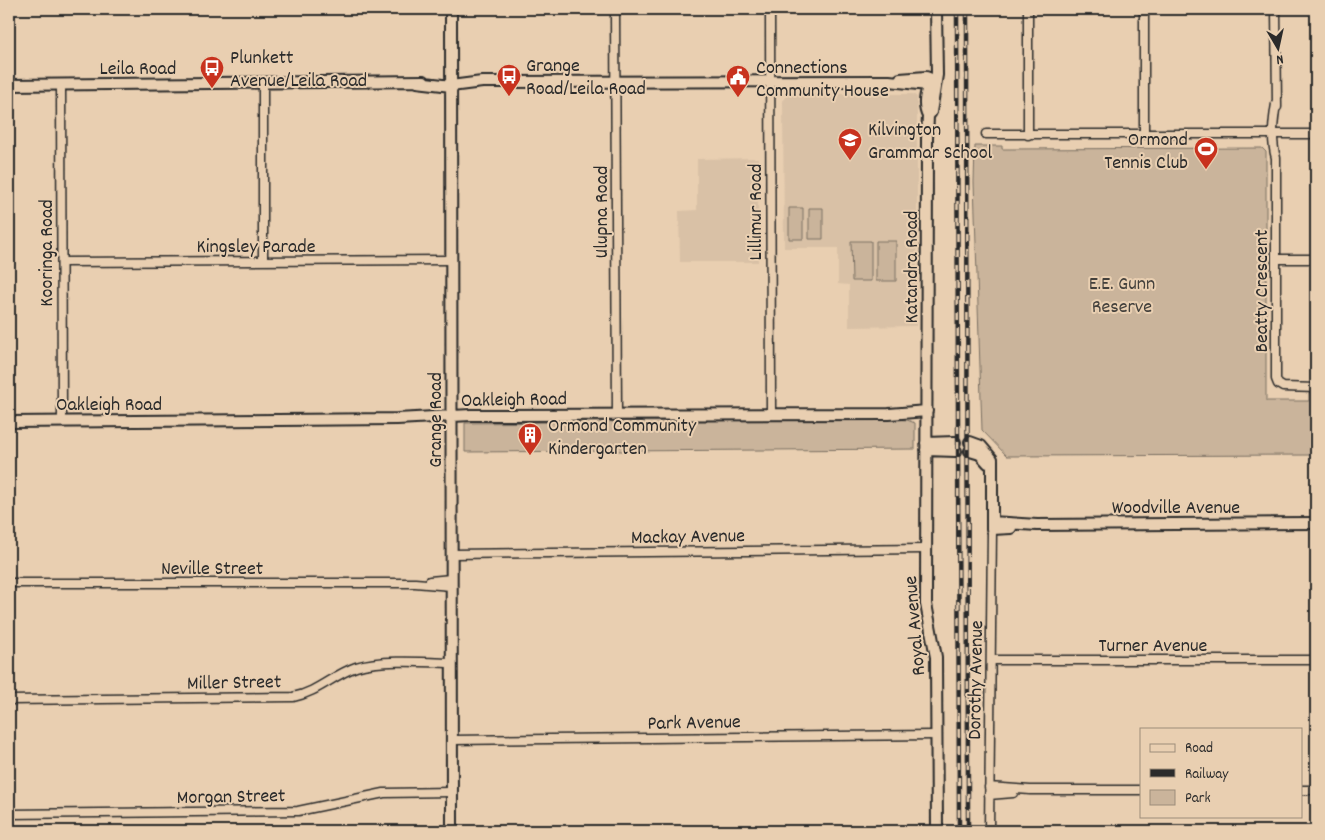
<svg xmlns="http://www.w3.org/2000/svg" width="1325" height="840" font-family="Dekko,sans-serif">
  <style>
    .built { fill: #d9c1a6 }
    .green { fill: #cab49b; stroke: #7a7063 }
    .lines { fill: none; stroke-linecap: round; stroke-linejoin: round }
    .street-casing { stroke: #2b2b2b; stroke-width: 11 }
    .secondary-casing { stroke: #2b2b2b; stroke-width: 14 }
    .street { stroke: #e9cfb1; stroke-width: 8 }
    .secondary { stroke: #e9cfb1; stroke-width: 10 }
    .rail-casing { stroke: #2b2b2b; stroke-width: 4.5 }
    .rail { stroke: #e9cfb1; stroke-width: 2.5; stroke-dasharray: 8; stroke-linecap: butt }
    .labels { text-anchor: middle; stroke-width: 4; stroke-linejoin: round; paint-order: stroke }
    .poi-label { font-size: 20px; fill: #2b2b2b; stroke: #e9cfb1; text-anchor: start }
    .street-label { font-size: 20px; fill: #2b2b2b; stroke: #e9cfb1 }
    .park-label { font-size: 20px; fill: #43403c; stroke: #e9cfb1 }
  </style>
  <rect width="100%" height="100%" fill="#e9cfb1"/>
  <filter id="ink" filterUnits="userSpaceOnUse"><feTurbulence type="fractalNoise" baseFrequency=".02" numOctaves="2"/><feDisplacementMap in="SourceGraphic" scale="10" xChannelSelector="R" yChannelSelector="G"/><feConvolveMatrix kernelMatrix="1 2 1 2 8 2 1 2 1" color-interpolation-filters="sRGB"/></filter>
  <g filter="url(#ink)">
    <path class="built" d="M788,94H913L917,97V326L849,327V285L838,284V248H784L783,101Z
      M758,158V262H680L679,211L697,210V159Z"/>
    <path class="green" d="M975,146H1002V149H1004L1262,148L1266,152V401H1309V394H1316V455L1007,456L982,430L974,182Z
      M789,208H803V239H789Z
      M809,208H823V239H809Z
      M851,241H871V281H852Z
      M876,241H896V281H876Z
      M889,419L907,420L915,423V449L465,452V423Z"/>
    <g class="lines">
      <defs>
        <path id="street" d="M615,9L617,415
          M770,9L771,414
          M1028,9V135
          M1276,9L1277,107
          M263,83V261
          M61,85L62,421
          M1276,104C1273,122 1271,140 1276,158V379L1278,384L1283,387L1316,388
          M986,134H1316
          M1144,134V9
          M1276,259H1316
          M62,262L451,260
          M452,554L926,549
          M430,581L451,579
          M9,583H415L451,586
          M991,660H1316
          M9,700L293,697C318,692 333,675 356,667C380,659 425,662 451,663
          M452,740L936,735
          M989,787L1030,790H1141
          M1301,790H1316
          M989,795L1013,793
          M9,814L298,811L384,793L452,792
          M989,831L992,529"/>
        <path id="secondary" d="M451,9L452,831
          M936,9L937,75L931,112L928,116L927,139L926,604L936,657L937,831
          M900,79L926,77L934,80
          M417,82L451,86L482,82L889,81L928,85L936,81
          M9,85L424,81
          M928,116C922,105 926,92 930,80
          M9,422L397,419L471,415L889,414L927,411
          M970,442L981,446L992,459V529L1011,528
          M926,443L955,442
          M926,450L956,451
          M970,451L980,454L988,463
          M992,522L1037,525L1316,523"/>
      </defs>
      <use href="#street" class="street-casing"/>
      <use href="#secondary" class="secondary-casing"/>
      <use href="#street" class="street"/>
      <use href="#secondary" class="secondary"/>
      <defs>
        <path id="rail" d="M957,9L959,831
          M967,9L968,831"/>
      </defs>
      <use href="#rail" class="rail-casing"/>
      <use href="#rail" class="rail"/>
    </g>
  </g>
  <defs>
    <symbol id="bus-pin" viewBox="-11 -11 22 30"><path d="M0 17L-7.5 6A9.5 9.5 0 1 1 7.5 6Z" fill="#c8321e" stroke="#e9cfb1"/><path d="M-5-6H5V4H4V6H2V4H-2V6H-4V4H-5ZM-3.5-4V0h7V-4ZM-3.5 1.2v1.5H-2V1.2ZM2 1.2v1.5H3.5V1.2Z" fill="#fff"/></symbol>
    <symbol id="civic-pin" viewBox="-11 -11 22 30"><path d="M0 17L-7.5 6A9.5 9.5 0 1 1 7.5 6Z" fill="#c8321e" stroke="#e9cfb1"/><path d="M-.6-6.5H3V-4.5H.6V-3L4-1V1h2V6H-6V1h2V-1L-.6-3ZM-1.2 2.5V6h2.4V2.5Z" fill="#fff"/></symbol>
    <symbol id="school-pin" viewBox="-11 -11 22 30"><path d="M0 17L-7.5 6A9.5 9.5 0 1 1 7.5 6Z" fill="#c8321e" stroke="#e9cfb1"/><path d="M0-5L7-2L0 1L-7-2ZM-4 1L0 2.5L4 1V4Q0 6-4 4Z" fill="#fff"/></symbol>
    <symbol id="stadium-pin" viewBox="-11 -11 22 30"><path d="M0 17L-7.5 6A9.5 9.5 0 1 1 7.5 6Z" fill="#c8321e" stroke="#e9cfb1"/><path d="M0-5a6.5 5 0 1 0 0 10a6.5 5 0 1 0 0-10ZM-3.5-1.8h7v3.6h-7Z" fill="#fff"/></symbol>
    <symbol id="building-pin" viewBox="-11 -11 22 30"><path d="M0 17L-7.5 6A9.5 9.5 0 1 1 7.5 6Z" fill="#c8321e" stroke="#e9cfb1"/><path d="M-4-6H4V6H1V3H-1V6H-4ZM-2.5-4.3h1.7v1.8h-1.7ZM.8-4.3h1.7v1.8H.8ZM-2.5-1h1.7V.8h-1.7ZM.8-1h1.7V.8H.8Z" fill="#fff"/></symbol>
  </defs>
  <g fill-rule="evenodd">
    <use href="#bus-pin" x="198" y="54" width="28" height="38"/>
    <use href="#bus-pin" x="495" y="62" width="28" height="38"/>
    <use href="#civic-pin" x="724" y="63" width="28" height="38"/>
    <use href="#school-pin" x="836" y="126" width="28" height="38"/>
    <use href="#stadium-pin" x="1192" y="135" width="28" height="38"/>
    <use href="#building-pin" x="516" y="421" width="28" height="38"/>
  </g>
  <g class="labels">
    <g class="poi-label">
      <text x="230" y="63">Plunkett<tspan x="230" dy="23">Avenue/Leila Road</tspan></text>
      <text x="526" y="71">Grange<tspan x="526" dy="23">Road/Leila Road</tspan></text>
      <text x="756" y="73">Connections<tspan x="756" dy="23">Community House</tspan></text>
      <text x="868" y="135">Kilvington<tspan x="868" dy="23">Grammar School</tspan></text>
      <text x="1188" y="145" text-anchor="end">Ormond<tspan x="1188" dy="23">Tennis Club</tspan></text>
      <text x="548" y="431">Ormond Community<tspan x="548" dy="23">Kindergarten</tspan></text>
    </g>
    <g class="street-label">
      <text x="138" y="74">Leila Road</text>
      <text transform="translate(600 212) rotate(-90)" y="7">Ulupna Road</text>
      <text transform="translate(754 212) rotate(-90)" y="7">Lillimur Road</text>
      <text x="256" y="252">Kingsley Parade</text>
      <text transform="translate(45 253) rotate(-90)" y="7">Kooringa Road</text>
      <text transform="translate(910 267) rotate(-90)" y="7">Katandra Road</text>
      <text transform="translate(1260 291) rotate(-90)" y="7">Beatty Crescent</text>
      <text transform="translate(514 398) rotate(-1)" y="7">Oakleigh Road</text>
      <text x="109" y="410">Oakleigh Road</text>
      <text transform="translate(434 420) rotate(-90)" y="7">Grange Road</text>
      <text x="1176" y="513">Woodville Avenue</text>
      <text transform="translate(688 535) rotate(-1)" y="7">Mackay Avenue</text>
      <text x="212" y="574">Neville Street</text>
      <text transform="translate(913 626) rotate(-95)" y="7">Royal Avenue</text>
      <text x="1153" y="651">Turner Avenue</text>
      <text transform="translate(974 680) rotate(-89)" y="7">Dorothy Avenue</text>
      <text transform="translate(234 681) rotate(-1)" y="7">Miller Street</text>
      <text transform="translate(694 721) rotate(-1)" y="7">Park Avenue</text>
      <text transform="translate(231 795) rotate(-1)" y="7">Morgan Street</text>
    </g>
    <g class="park-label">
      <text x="1122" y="289">E.E. Gunn<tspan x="1122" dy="23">Reserve</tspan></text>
    </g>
  </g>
  <rect width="1325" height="840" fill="none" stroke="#e9cfb1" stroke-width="30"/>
  <rect x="15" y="15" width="1295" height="810" fill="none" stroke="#2b2b2b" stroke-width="2" filter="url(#ink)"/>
  <rect x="1140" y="728" width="162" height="90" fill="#e9cfb1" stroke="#9d8d7b"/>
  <rect x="1150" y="744" width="25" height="8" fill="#e9cfb1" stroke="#9d8d7b"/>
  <text x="1185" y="752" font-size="15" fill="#2b2b2b">Road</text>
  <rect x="1150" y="769" width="25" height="8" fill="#2b2b2b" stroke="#9d8d7b"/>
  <text x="1185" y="778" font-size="15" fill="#2b2b2b">Railway</text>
  <rect x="1150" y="790" width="25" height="15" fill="#cab49b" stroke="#9d8d7b"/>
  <text x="1185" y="802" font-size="15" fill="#2b2b2b">Park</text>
  <g transform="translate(1278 48) rotate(171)" stroke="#e9cfb1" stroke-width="4" paint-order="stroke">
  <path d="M0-4L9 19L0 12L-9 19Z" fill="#2b2b2b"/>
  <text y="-8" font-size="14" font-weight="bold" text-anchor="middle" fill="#2b2b2b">N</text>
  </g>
</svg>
